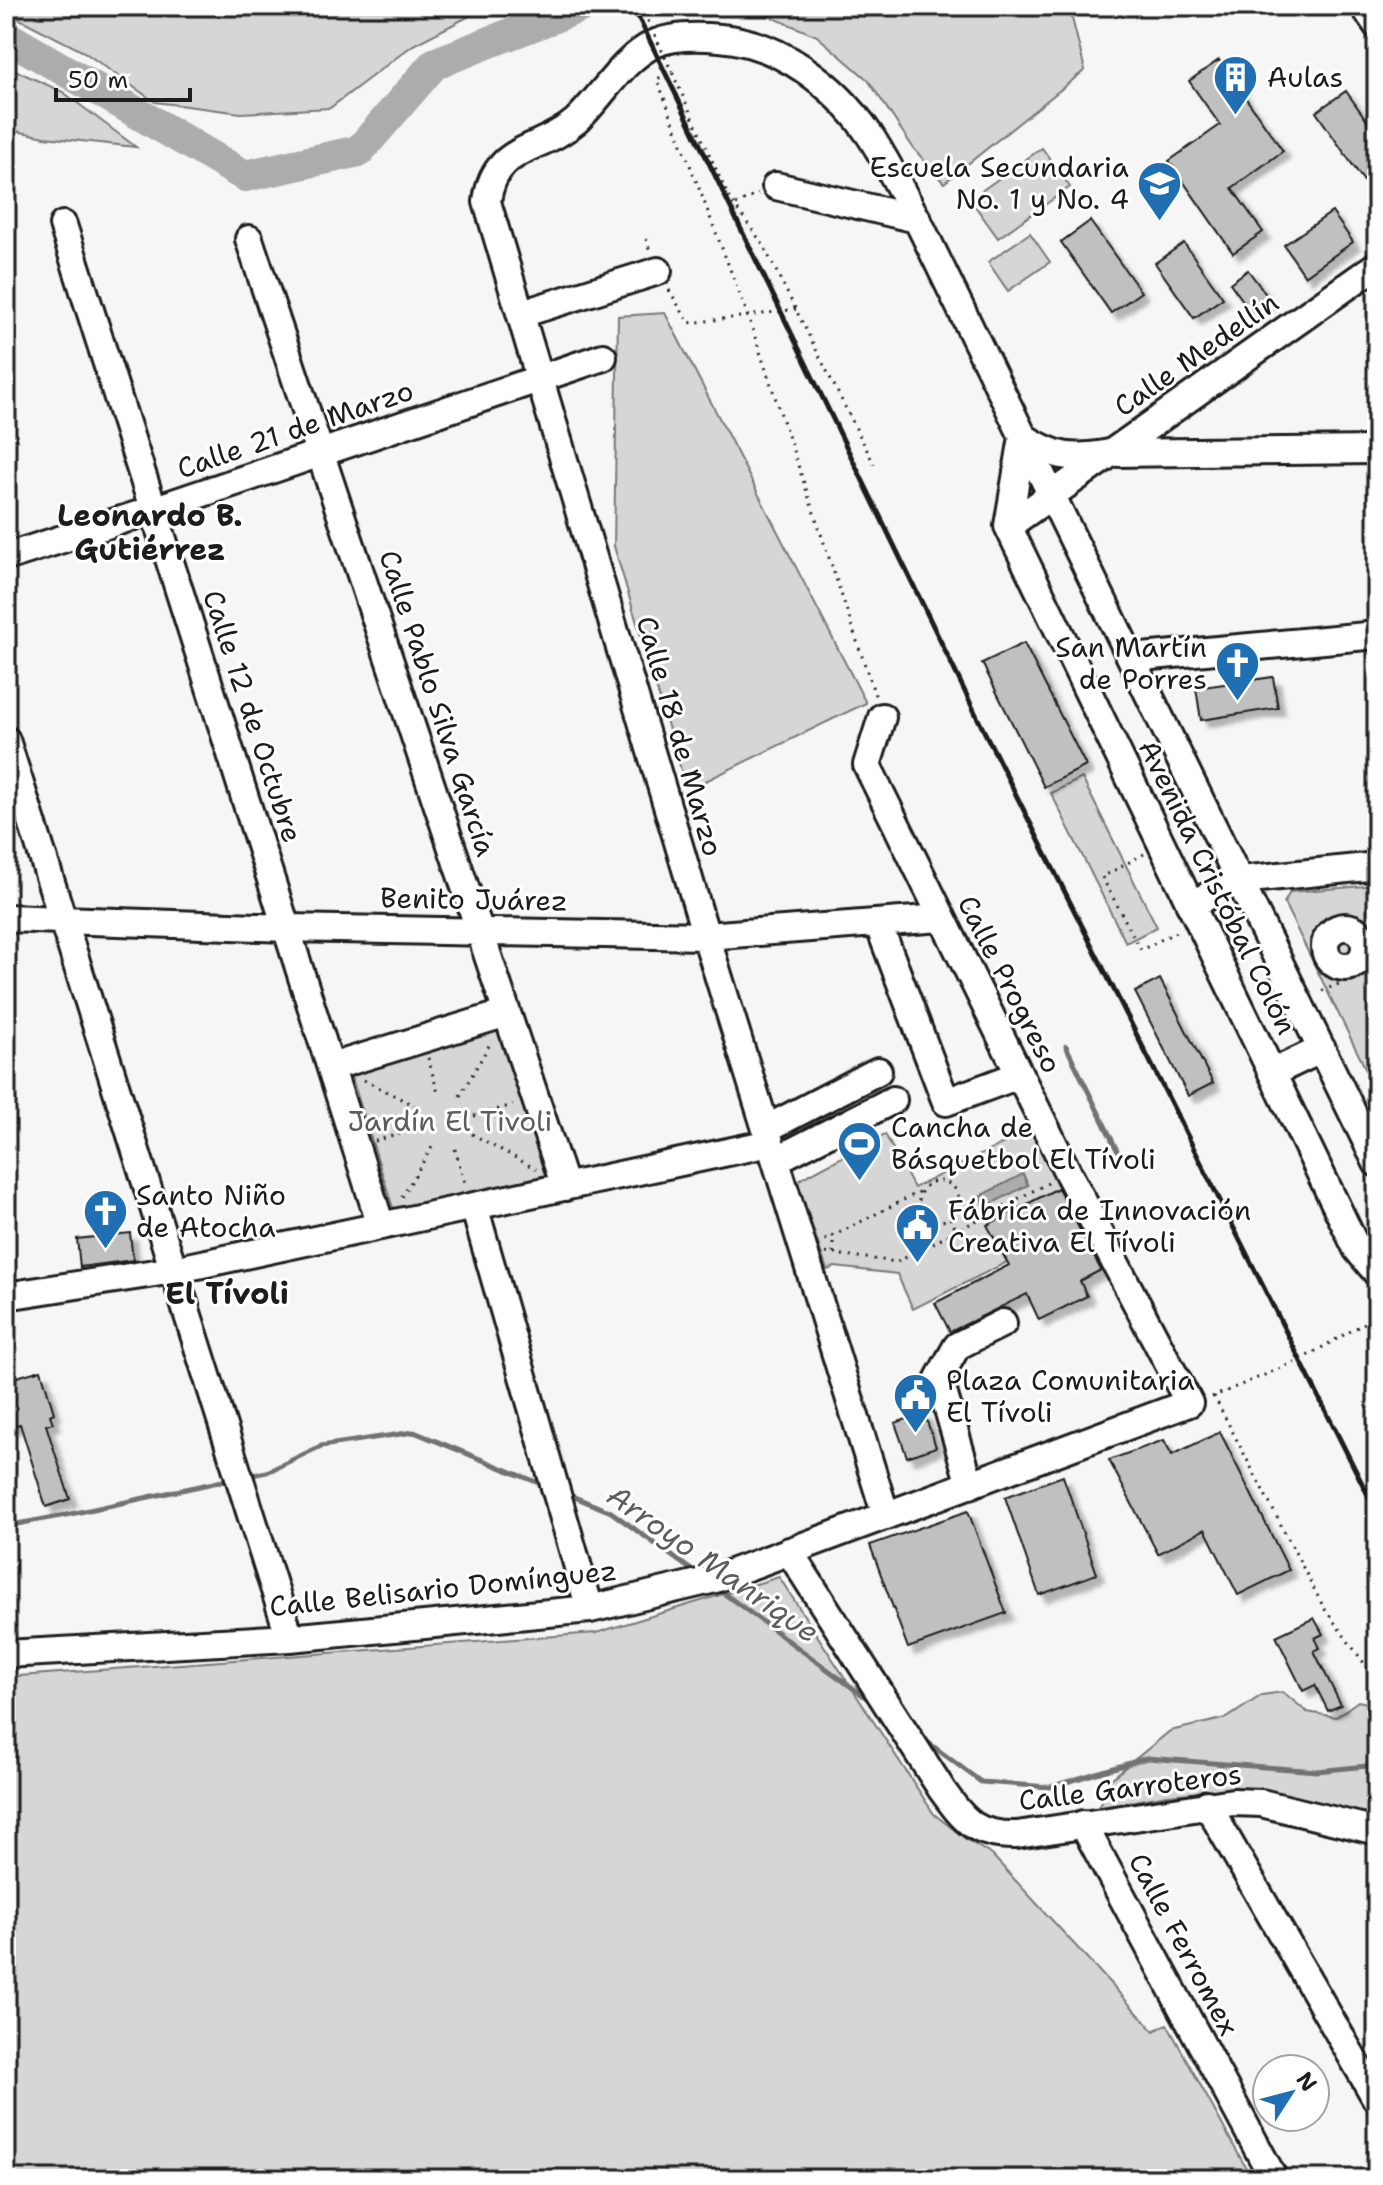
<svg xmlns="http://www.w3.org/2000/svg" width="1383" height="2185" font-family="'Shantell Sans',sans-serif">
  <style>
    .green { fill: #d6d6d6; stroke: #797979; stroke-width: 2 }
    .water { fill: #acacac; stroke: #727272; stroke-width: 2 }
    .lines { fill: none; stroke-linecap: round; stroke-linejoin: round }
    .stream { stroke: #727272; stroke-width: 5 }
    .river { stroke: #acacac; stroke-width: 32 }
    .building { fill: #c0c0c0; stroke: #1c1c1c; stroke-width: 2; filter: url(#shadow) }
    .minor-casing { stroke: #1c1c1c; stroke-width: 32 }
    .path { stroke: #1c1c1c; stroke-width: 3; stroke-dasharray: 2 6; stroke-linecap: butt }
    .minor { stroke: #fff; stroke-width: 26 }
    .rail { stroke: #1c1c1c; stroke-width: 5 }
    .path-bridge { stroke: #1c1c1c; stroke-width: 3; stroke-dasharray: 2 6; stroke-linecap: butt }
    .labels { text-anchor: middle; stroke-width: 6; stroke-linejoin: round; paint-order: stroke }
    .poi-label { font-size: 28px; fill: #1c1c1c; stroke: #fff; text-anchor: start }
    .street-label { font-size: 28px; fill: #1c1c1c; stroke: #fff }
    .park-label { font-size: 28px; fill: #5d5d5d; stroke: #fff }
    .neighbourhood-label { font-size: 30px; font-weight: bold; fill: #1c1c1c; stroke: #fff }
    .water-label { font-size: 30px; font-style: italic; fill: #5d5d5d; stroke: #fff }
  </style>
  <defs>
    <filter id="shadow"><feDropShadow dx="7" dy="7" stdDeviation="2" flood-color="#0004"/></filter>
  </defs>
  <rect width="100%" height="100%" fill="#f6f6f6"/>
  <filter id="ink" filterUnits="userSpaceOnUse"><feTurbulence type="fractalNoise" baseFrequency=".0125" numOctaves="2"/><feDisplacementMap in="SourceGraphic" scale="16" xChannelSelector="R" yChannelSelector="G"/><feConvolveMatrix kernelMatrix="1 2 1 2 8 2 1 2 1" color-interpolation-filters="sRGB"/></filter>
  <g filter="url(#ink)">
    <path class="green" d="M6,6H489L413,45L330,108L241,113L155,102L84,52L12,15L6,14Z
      M745,6H1069L1085,70L944,183L914,149L868,80L817,36Z
      M6,66L63,92L136,147L45,137L6,129Z
      M1042,148L1070,187L998,238L970,199Z
      M1030,233L1050,262L1008,291L988,262Z
      M665,313L866,703L687,790L614,546L618,316Z
      M1082,778L1157,927L1126,943L1051,793Z
      M1377,885V1092L1284,903L1290,892Z
      M499,1028L546,1175L394,1211L350,1072Z
      M1036,1127L1065,1184L988,1225L1007,1262L913,1309L897,1274L835,1267L827,1270L797,1181L885,1134L914,1188Z
      M779,1577L934,1814L967,1840L992,1855L1154,2031L1167,2024L1252,2179H6V1677L596,1633Z
      M1283,1692L1307,1712L1336,1717L1358,1701L1377,1705V1820L1231,1790L1167,1795L1098,1808L1111,1779L1170,1731L1227,1718L1262,1695Z"/>
    <path class="water" d="M1023,1174L1028,1185L985,1207L980,1196Z"/>
    <g class="lines">
      <path class="stream" d="M1066,1046L1117,1150
        M246,1476L267,1472L321,1446L414,1432L546,1486
        M567,1494L611,1512L697,1574
        M6,1526L66,1515L232,1479
        M715,1587L872,1702
        M922,1738L981,1782L1050,1787L1147,1758L1317,1771L1377,1765"/>
      <path class="river" d="M6,36L245,176L359,151L434,64L582,6"/>
    </g>
    <path class="building" d="M1219,60L1283,151L1232,188L1263,232L1233,253L1169,161L1220,125L1189,81Z
      M1346,91L1377,135V200L1316,112Z
      M1332,212L1353,242L1305,276L1284,245Z
      M1090,221L1141,292L1111,313L1061,242Z
      M1184,243L1223,298L1194,318L1155,263Z
      M1248,270L1270,300L1252,313L1230,283Z
      M1024,643L1086,766L1044,787L982,663Z
      M1273,677L1278,708L1201,720L1196,688Z
      M1160,979L1213,1083L1188,1096L1135,992Z
      M1058,1188L1101,1270L1080,1281L1087,1296L1039,1320L1027,1294L950,1332L935,1303L1009,1265L987,1225Z
      M130,1233L133,1260L80,1267L77,1239Z
      M41,1370L54,1413L50,1415L53,1423L46,1425L70,1499L46,1507L20,1424L6,1428V1380Z
      M924,1413L936,1447L907,1457L895,1423Z
      M1220,1432L1289,1570L1238,1595L1205,1529L1158,1554L1109,1460L1164,1440L1172,1455Z
      M1063,1476L1097,1574L1039,1595L1005,1497Z
      M968,1511L1006,1613L908,1648L870,1545Z
      M1314,1618L1323,1634L1315,1638L1320,1648L1314,1651L1341,1705L1328,1711L1315,1685L1303,1691L1276,1636Z"/>
    <g class="lines">
      <defs>
        <path id="minor" d="M1364,6L1377,25
          M776,186L917,219
          M63,225L381,1226
          M249,239L565,1187
          M521,314L658,271
          M1023,437L1008,526L1357,1249L1377,1273
          M1023,437C1056,458 1072,460 1110,453L1377,450
          M1008,526L1377,265
          M6,557L153,510L603,357
          M1131,658L1377,635
          M6,740L290,1638
          M1190,905L1240,880L1377,866
          M6,918L287,928L706,936L941,918
          M878,923L946,1102L1019,1075
          M1325 947a20 20 0 1 1 40 0a20 20 0 1 1-40 0Z
          M331,1067L507,1013
          M1272,1073L1322,1049
          M766,1129L878,1071
          M776,1160L893,1100
          M474,1206L590,1609
          M6,1296L174,1270L770,1143
          M970,1485L939,1378L957,1346L1003,1323
          M886,1516L706,936L487,202C494,144 539,153 576,121C602,97 621,60 654,44C673,35 699,36 720,38C780,43 835,85 869,134C887,161 901,191 917,219L1377,1163
          M789,1551L942,1790C965,1822 976,1836 1017,1835L1233,1802L1261,1803L1377,1831
          M6,1654L290,1638L590,1609L715,1579L1189,1403L1068,1173L867,765L882,717
          M1207,1804L1377,2100
          M1083,1824L1274,2179"/>
      </defs>
      <use href="#minor" class="minor-casing"/>
      <path class="path" d="M736,205L758,194
        M646,239L650,251
        M669,290L689,323L748,316L876,698
        M796,309L748,316L657,79L672,72L729,198L762,243L874,464
        M1144,854L1102,877L1141,950L1178,931
        M965,902L986,940
        M971,922L982,942L986,940
        M1322,991L1377,968
        M428,1058L438,1093
        M364,1080L419,1108
        M460,1096L491,1042
        M474,1116L513,1105
        M472,1134L536,1169
        M375,1141L417,1129
        M455,1149L465,1184
        M919 1201a20 20 0 1 1 40 0a20 20 0 1 1-40 0Z
        M402,1197L432,1147
        M950,1218L957,1231
        M833,1235V1254
        M825,1240L921,1191
        M826,1253L897,1262L1050,1182
        M1214,1396L1324,1608L1377,1681
        M1212,1397L1300,1360L1377,1316"/>
      <use href="#minor" class="minor"/>
      <path class="rail" d="M633,6L983,729L1377,1513"/>
      <path class="path-bridge" d="M641,6L672,72"/>
    </g>
  </g>
  <defs>
    <symbol id="building-pin" viewBox="-11 -11 22 30"><path d="M0 17L-7.5 6A9.5 9.5 0 1 1 7.5 6Z" fill="#1f6fb2" stroke="#fff"/><path d="M-4-6H4V6H1V3H-1V6H-4ZM-2.5-4.3h1.7v1.8h-1.7ZM.8-4.3h1.7v1.8H.8ZM-2.5-1h1.7V.8h-1.7ZM.8-1h1.7V.8H.8Z" fill="#fff"/></symbol>
    <symbol id="school-pin" viewBox="-11 -11 22 30"><path d="M0 17L-7.5 6A9.5 9.5 0 1 1 7.5 6Z" fill="#1f6fb2" stroke="#fff"/><path d="M0-5L7-2L0 1L-7-2ZM-4 1L0 2.5L4 1V4Q0 6-4 4Z" fill="#fff"/></symbol>
    <symbol id="church-pin" viewBox="-11 -11 22 30"><path d="M0 17L-7.5 6A9.5 9.5 0 1 1 7.5 6Z" fill="#1f6fb2" stroke="#fff"/><path d="M-1.2-6h2.4v3.5h3.3v2.4h-3.3V6h-2.4V-.1h-3.3v-2.4h3.3Z" fill="#fff"/></symbol>
    <symbol id="stadium-pin" viewBox="-11 -11 22 30"><path d="M0 17L-7.5 6A9.5 9.5 0 1 1 7.5 6Z" fill="#1f6fb2" stroke="#fff"/><path d="M0-5a6.5 5 0 1 0 0 10a6.5 5 0 1 0 0-10ZM-3.5-1.8h7v3.6h-7Z" fill="#fff"/></symbol>
    <symbol id="civic-pin" viewBox="-11 -11 22 30"><path d="M0 17L-7.5 6A9.5 9.5 0 1 1 7.5 6Z" fill="#1f6fb2" stroke="#fff"/><path d="M-.6-6.5H3V-4.5H.6V-3L4-1V1h2V6H-6V1h2V-1L-.6-3ZM-1.2 2.5V6h2.4V2.5Z" fill="#fff"/></symbol>
  </defs>
  <g fill-rule="evenodd">
    <use href="#building-pin" x="1210" y="52" width="51" height="69"/>
    <use href="#school-pin" x="1134" y="158" width="51" height="69"/>
    <use href="#church-pin" x="1212" y="638" width="51" height="69"/>
    <use href="#stadium-pin" x="834" y="1118" width="51" height="69"/>
    <use href="#church-pin" x="80" y="1186" width="51" height="69"/>
    <use href="#civic-pin" x="892" y="1200" width="51" height="69"/>
    <use href="#civic-pin" x="890" y="1370" width="51" height="69"/>
  </g>
  <g class="labels">
    <g class="poi-label">
      <text x="1267" y="87">Aulas</text>
      <text x="1129" y="177" text-anchor="end">Escuela Secundaria<tspan x="1129" dy="32">No. 1 y No. 4</tspan></text>
      <text x="1207" y="657" text-anchor="end">San Martín<tspan x="1207" dy="32">de Porres</tspan></text>
      <text x="891" y="1137">Cancha de<tspan x="891" dy="32">Básquetbol El Tívoli</tspan></text>
      <text x="136" y="1205">Santo Niño<tspan x="136" dy="32">de Atocha</tspan></text>
      <text x="948" y="1220">Fábrica de Innovación<tspan x="948" dy="32">Creativa El Tívoli</tspan></text>
      <text x="946" y="1390">Plaza Comunitaria<tspan x="946" dy="32">El Tívoli</tspan></text>
    </g>
    <g class="street-label">
      <text transform="translate(1196 354) rotate(-35)" y="10">Calle Medellín</text>
      <text transform="translate(295 429) rotate(-19)" y="10">Calle 21 de Marzo</text>
      <text transform="translate(438 703) rotate(72)" y="10">Calle Pablo Silva García</text>
      <text transform="translate(253 716) rotate(72)" y="10">Calle 12 de Octubre</text>
      <text transform="translate(680 736) rotate(74)" y="10">Calle 18 de Marzo</text>
      <text transform="translate(1218 887) rotate(64)" y="10">Avenida Cristóbal Colón</text>
      <text transform="translate(474 899) rotate(1)" y="10">Benito Juárez</text>
      <text transform="translate(1010 984) rotate(63)" y="10">Calle Progreso</text>
      <text transform="translate(443 1588) rotate(-6)" y="10">Calle Belisario Domínguez</text>
      <text transform="translate(1130 1787) rotate(-7)" y="10">Calle Garroteros</text>
      <text transform="translate(1184 1944) rotate(62)" y="10">Calle Ferromex</text>
    </g>
    <g class="park-label">
      <text x="450" y="1131">Jardín El Tivoli</text>
    </g>
    <g class="neighbourhood-label">
      <text x="150" y="526">Leonardo B.<tspan x="150" dy="34">Gutiérrez</tspan></text>
      <text x="227" y="1304">El Tívoli</text>
    </g>
    <g class="water-label">
      <text transform="translate(713 1564) rotate(35)" y="10">Arroyo Manrique</text>
    </g>
  </g>
  <rect width="1383" height="2185" fill="none" stroke="#fff" stroke-width="32"/>
  <rect x="16" y="16" width="1351" height="2153" fill="none" stroke="#1c1c1c" stroke-width="3" filter="url(#ink)"/>
  <g transform="translate(1291 2093) rotate(54)"><circle r="38" fill="#ffffff" stroke="#a4a4a4" stroke-width="2"/>
  <path d="M0-6L14 30L0 20L-14 30Z" fill="#1f6fb2"/>
  <text y="-12" font-size="22" font-weight="bold" text-anchor="middle" fill="#1c1c1c">N</text>
  </g>
  <path d="M56 88v12h134v-12" fill="none" stroke="#1c1c1c" stroke-width="4"/>
  <text x="68" y="88" font-size="24" fill="#1c1c1c" stroke="#ffffff" stroke-width="6" paint-order="stroke">50 m</text>
</svg>
